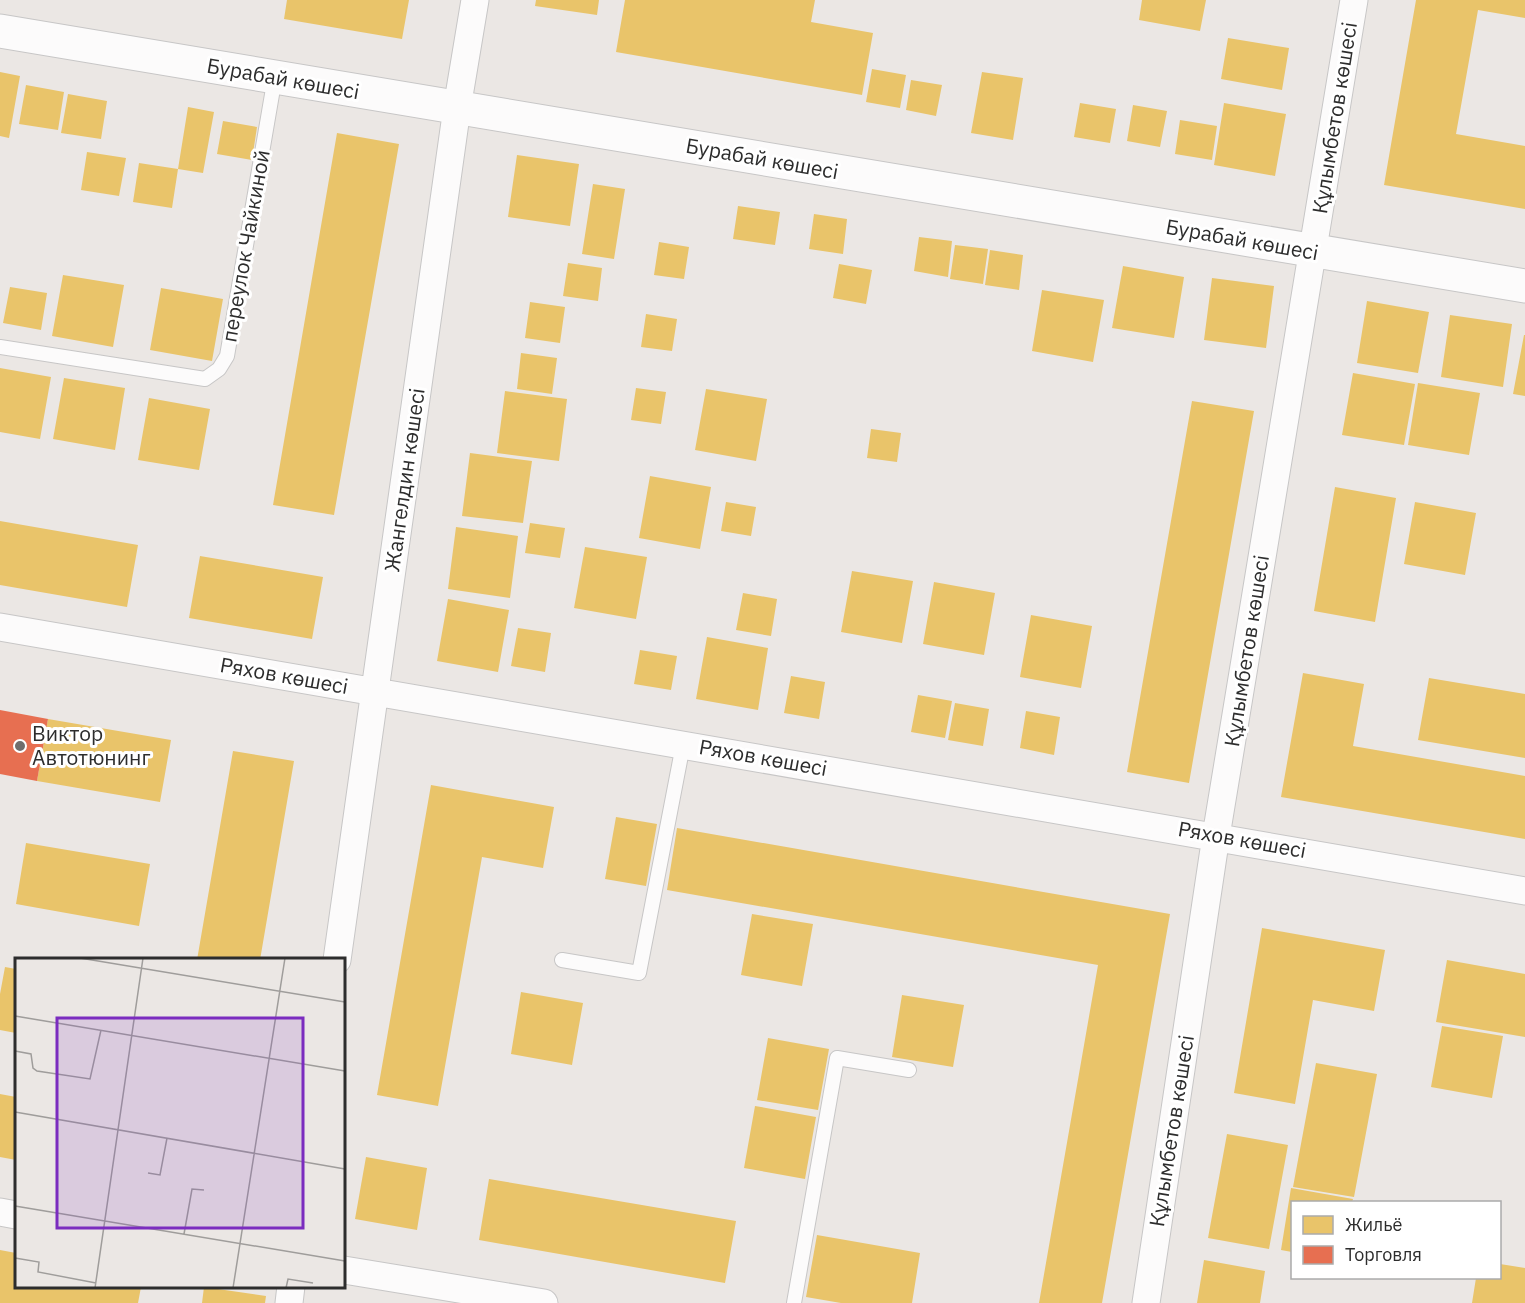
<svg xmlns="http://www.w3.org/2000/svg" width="1525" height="1303" font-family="'IBM Plex Sans',sans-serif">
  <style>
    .homes { fill: #e9c46a }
    .shops { fill: #e76f51 }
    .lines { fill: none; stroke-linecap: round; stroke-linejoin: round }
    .service-casing { stroke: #c7c6c6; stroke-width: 16 }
    .minor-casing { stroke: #c7c6c6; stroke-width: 29 }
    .tertiary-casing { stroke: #c7c6c6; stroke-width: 35 }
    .service { stroke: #fcfbfb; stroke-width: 14 }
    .minor { stroke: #fcfbfb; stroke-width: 27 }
    .tertiary { stroke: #fcfbfb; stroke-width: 33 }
    .poi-dot { fill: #706e6d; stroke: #fff; stroke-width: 2 }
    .labels { text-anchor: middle; stroke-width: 6; stroke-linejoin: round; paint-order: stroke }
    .street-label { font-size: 21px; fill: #2d2d2d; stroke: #fff }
    .poi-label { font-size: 21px; fill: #2d2d2d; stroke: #fff; text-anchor: start }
    .inset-road { fill: none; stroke: #9f9d9b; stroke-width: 1.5 }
    .view { fill: #7b2cbf; fill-opacity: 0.15; stroke: #7b2cbf; stroke-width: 3 }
    .inset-edge { fill: none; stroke: #2d2d2d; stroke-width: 3 }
  </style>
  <rect width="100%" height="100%" fill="#ebe7e4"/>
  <path class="homes" d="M287,0H409L402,39L284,19Z
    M536,0H599L597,15L535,6Z
    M625,0H815L811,22L873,33L862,95L616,52Z
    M1142,0H1206L1200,31L1139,20Z
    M1416,0H1525V18L1478,10L1456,134L1525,146V209L1384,185Z
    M1228,38L1289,48L1282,90L1221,79Z
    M872,69L906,75L900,108L866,102Z
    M0,72L20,76L9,138L0,136Z
    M982,72L1023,78L1013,140L971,133Z
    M911,80L942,85L936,116L906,110Z
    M26,85L64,92L58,130L19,124Z
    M68,94L107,101L101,139L61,133Z
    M1080,103L1116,109L1110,143L1074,137Z
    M1224,103L1286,114L1275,176L1214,165Z
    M1133,105L1167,111L1160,147L1127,141Z
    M188,107L214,112L203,173L178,169Z
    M1180,120L1217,126L1212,160L1175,154Z
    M223,121L257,127L252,160L217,154Z
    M337,133L399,144L334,515L273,505Z
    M87,152L126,158L119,196L81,190Z
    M517,155L579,164L570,226L508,217Z
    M139,163L178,169L172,208L133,202Z
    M593,184L625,189L614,259L582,254Z
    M738,206L780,212L775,245L733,239Z
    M814,214L847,219L843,254L809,249Z
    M919,237L952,241L948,277L914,271Z
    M659,242L689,247L684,279L654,275Z
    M955,245L988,249L983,284L950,279Z
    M990,250L1023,255L1019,290L985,285Z
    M568,263L602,268L598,301L563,296Z
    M839,264L872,270L866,304L833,298Z
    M1123,266L1184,277L1174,338L1112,328Z
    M63,275L124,285L113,347L52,336Z
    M1212,278L1274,286L1266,348L1204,340Z
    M10,287L47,293L41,330L3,323Z
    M161,288L223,299L212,361L150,350Z
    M1042,290L1104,300L1093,362L1032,351Z
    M1367,301L1429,312L1418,373L1357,363Z
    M530,302L565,307L560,343L525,338Z
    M646,314L677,319L672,351L641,347Z
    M1450,315L1512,324L1503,387L1441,377Z
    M1524,335H1525V396L1513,394Z
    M521,353L557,358L552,394L517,389Z
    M0,368L51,377L40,439L0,432Z
    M1353,373L1415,384L1404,445L1342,435Z
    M64,378L125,388L115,450L53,439Z
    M1418,383L1480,393L1469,455L1408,445Z
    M636,388L666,392L661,424L631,420Z
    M706,389L767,399L756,461L695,450Z
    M505,391L567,399L559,461L497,453Z
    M149,398L210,409L199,470L138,460Z
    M1192,401L1254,411L1189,783L1127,772Z
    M871,429L901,433L897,462L867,458Z
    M470,453L532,461L523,523L462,516Z
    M650,476L711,487L700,549L639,538Z
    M1335,487L1396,498L1375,622L1314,611Z
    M726,502L756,507L751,536L721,531Z
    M1415,502L1476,513L1465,575L1404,564Z
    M0,521L138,545L127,607L0,585Z
    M530,523L565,528L560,558L525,553Z
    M456,527L518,536L510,598L448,589Z
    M585,547L647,557L636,619L574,608Z
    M200,556L323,577L312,639L189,618Z
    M852,571L913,581L902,643L841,632Z
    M934,582L995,593L984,655L923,644Z
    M743,593L777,599L771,636L736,630Z
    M448,599L509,610L498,672L437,661Z
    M1031,615L1092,626L1081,688L1020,677Z
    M518,628L551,633L545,672L511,666Z
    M707,637L768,648L758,710L696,699Z
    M640,650L677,656L671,690L634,684Z
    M1303,673L1364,684L1353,746L1525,776V839L1281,797Z
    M791,676L825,682L819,719L784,713Z
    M1429,678L1525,694V758L1418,740Z
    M918,695L952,701L945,738L911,732Z
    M955,703L989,709L983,746L948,740Z
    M1026,711L1060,717L1054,755L1020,748Z
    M48,719L171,740L160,802L37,781Z
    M233,751L294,761L260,960H197Z
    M431,785L554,807L543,868L482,857L438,1106L377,1095Z
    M616,817L657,824L646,886L605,879Z
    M677,828L1170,914L1102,1303H1039L1098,965L667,890Z
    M26,843L150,864L139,926L16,904Z
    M752,914L813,924L802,986L741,975Z
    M1262,928L1385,950L1374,1011L1313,1000L1295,1104L1234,1093Z
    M1447,960L1525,974V1037L1436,1022Z
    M5,967L16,969V1033L0,1030V994Z
    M521,992L583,1003L572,1065L511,1054Z
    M902,995L964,1005L953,1067L892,1057Z
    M1442,1026L1503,1036L1492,1098L1431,1087Z
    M768,1038L829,1049L818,1110L757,1100Z
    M1316,1063L1377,1074L1354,1197L1293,1187Z
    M0,1094L16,1097V1160L0,1157Z
    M755,1106L816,1117L805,1179L744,1168Z
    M1227,1134L1288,1145L1269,1249L1208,1238Z
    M366,1157L427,1168L417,1230L355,1219Z
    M489,1179L736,1221L725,1283L479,1240Z
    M1291,1188L1353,1199L1352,1202H1292V1252L1281,1250Z
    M817,1235L920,1253L912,1303H841L806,1297Z
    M0,1250L16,1253V1287H141L138,1303H0Z
    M1204,1260L1265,1271L1260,1303H1197Z
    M1500,1264L1525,1268V1303H1472L1476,1278H1500Z
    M204,1287L266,1296L265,1303H202Z"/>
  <path class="shops" d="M0,710L48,719L37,781L0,774Z"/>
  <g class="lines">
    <defs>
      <path id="service" d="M0,347L205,379L219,369L227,356L275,77
        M562,960L639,973L683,745
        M794,1303L837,1058L909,1070"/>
      <path id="minor" d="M0,627L1525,891
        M337,960L457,108L475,0
        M0,1212L16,1215
        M344,1270L544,1303
        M289,1303L291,1286
        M1146,1303L1216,836L1354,0"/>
      <path id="tertiary" d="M0,31L1525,286"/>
    </defs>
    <use href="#service" class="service-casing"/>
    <use href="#minor" class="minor-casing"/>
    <use href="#tertiary" class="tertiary-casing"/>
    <use href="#service" class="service"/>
    <use href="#minor" class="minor"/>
    <use href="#tertiary" class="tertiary"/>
  </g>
  <circle class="poi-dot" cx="20" cy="746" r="6"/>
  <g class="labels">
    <g class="street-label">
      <text transform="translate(283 79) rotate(10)" y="7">Бурабай көшесі</text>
      <text transform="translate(1335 118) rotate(-81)" y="7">Құлымбетов көшесі</text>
      <text transform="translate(762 159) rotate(10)" y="7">Бурабай көшесі</text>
      <text transform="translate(1242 240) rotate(10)" y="7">Бурабай көшесі</text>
      <text transform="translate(246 246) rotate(-80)" y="7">переулок Чайкиной</text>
      <text transform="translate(405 480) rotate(-82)" y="7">Жангелдин көшесі</text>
      <text transform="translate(1247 651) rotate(-81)" y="7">Құлымбетов көшесі</text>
      <text transform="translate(284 676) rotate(10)" y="7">Ряхов көшесі</text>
      <text transform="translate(763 758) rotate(10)" y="7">Ряхов көшесі</text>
      <text transform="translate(1242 840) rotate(10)" y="7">Ряхов көшесі</text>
      <text transform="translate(1172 1131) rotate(-81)" y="7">Құлымбетов көшесі</text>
    </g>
    <g class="poi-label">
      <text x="32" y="741">Виктор<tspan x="32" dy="24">Автотюнинг</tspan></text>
    </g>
  </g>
  <g transform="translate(15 958)">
    <rect width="330" height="330" fill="#ebe7e4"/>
    <path class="inset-road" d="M65,0L330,44M0,58L330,113M0,93L16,96L18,110L22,113L75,121L86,72M0,154L330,211M133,215L145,217L152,180M0,248L330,303M169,276L177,231L189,232M0,300L24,304L23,314L81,325M80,330L128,0M218,330L270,0M271,330L273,321L298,325"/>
    <path class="view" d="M42,60H288V270H42Z"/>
    <rect width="330" height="330" class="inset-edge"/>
  </g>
  <rect x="1291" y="1201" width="210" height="78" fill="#ffffff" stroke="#ababab" stroke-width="1.5"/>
  <rect x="1303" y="1216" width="30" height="18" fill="#e9c46a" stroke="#ababab" stroke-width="1.5"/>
  <text x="1345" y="1231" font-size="18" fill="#2d2d2d">Жильё</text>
  <rect x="1303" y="1246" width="30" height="18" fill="#e76f51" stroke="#ababab" stroke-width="1.5"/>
  <text x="1345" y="1261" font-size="18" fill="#2d2d2d">Торговля</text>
</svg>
